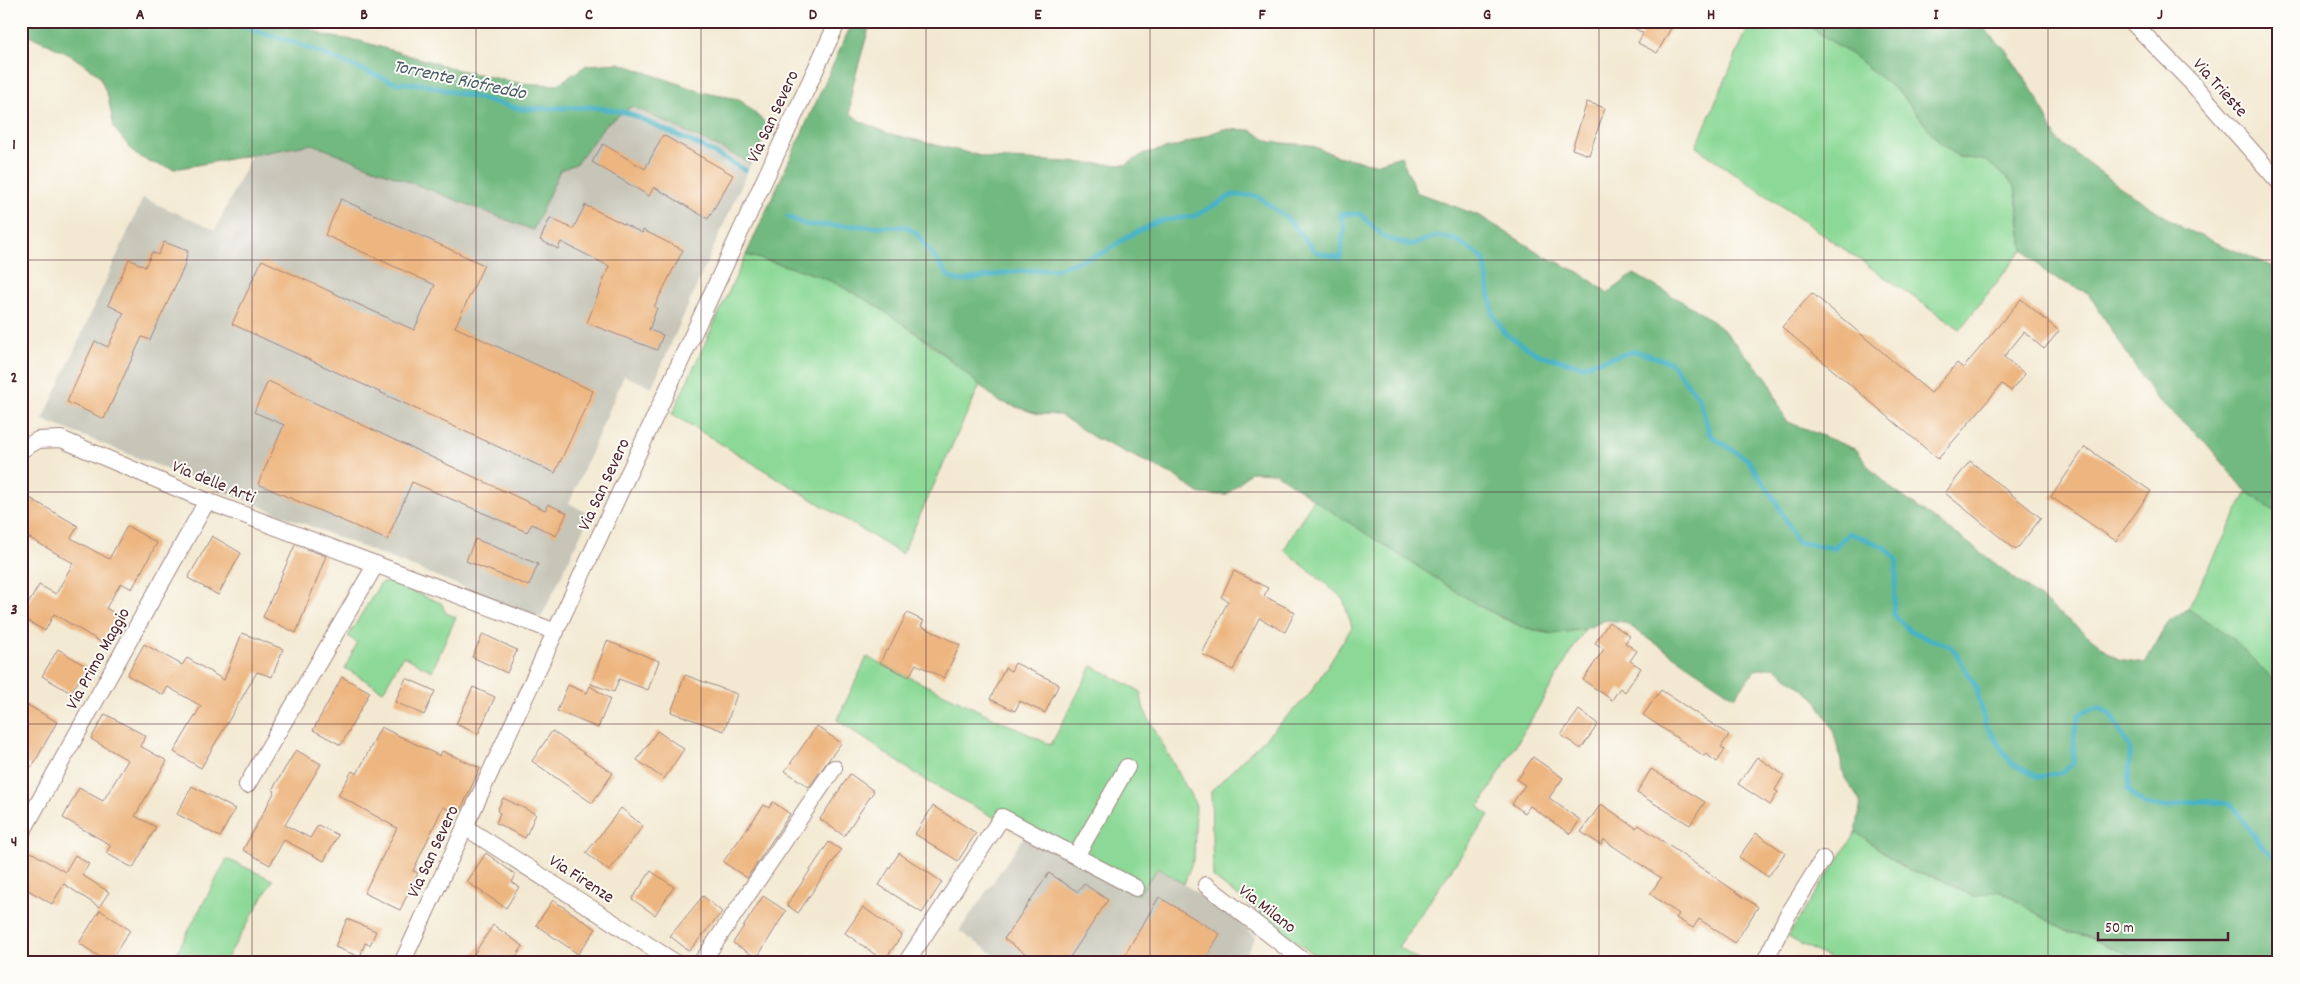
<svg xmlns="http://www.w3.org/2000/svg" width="2300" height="984" font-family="Dekko,sans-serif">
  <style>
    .industrial { fill: #c6c5b8 }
    .green { fill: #8cd997; stroke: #6b7c61 }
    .forest { fill: #71b980; stroke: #5e6c56 }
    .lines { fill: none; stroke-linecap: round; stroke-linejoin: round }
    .stream { stroke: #47b3c4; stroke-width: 5 }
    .building { fill: #edb57f }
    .minor-casing { stroke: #9e847e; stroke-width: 18 }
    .minor { stroke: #fff; stroke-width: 16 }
    .grid { fill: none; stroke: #4a1f2b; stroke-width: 1; stroke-opacity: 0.55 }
    .labels { text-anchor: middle; stroke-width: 4; stroke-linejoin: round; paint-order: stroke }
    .street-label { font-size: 18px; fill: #4a1f2b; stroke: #fdfcf7 }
    .water-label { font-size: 19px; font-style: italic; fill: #495a68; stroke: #fdfcf7 }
    .neatline { fill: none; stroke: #4a1f2b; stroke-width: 2 }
    .grid-label { font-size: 16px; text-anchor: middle; font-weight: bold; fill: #4a1f2b }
  </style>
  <rect width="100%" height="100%" fill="#fdfcf7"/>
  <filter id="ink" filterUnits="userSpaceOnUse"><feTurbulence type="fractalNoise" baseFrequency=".02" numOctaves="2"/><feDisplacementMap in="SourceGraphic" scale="10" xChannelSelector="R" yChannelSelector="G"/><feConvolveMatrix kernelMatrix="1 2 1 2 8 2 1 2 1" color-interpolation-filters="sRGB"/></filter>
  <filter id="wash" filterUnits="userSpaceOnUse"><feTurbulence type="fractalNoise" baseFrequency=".0096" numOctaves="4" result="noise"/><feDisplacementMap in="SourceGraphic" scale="20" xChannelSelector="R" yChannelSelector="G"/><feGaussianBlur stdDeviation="1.12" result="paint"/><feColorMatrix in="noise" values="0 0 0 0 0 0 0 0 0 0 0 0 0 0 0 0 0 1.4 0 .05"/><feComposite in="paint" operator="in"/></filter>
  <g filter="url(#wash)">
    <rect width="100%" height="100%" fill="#f3e9d2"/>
    <path class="industrial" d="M632,106L751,163L652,387L624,376L569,503L590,515L541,618L43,420L143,198L215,230L252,154L312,144L394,175L560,170L576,164L605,125Z
      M1026,834L1158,868L1237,918L1255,938L1240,963H1007L959,931Z"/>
    <path class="green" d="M1751,21H1801L1855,57L1903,96L1938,141L1959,157L1987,160L2015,186L2023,249L1960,329L1696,147Z
      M746,255C775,263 806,269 834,282C888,308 935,347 980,385L902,554L672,414Z
      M2247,492L2279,514V685L2188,609Z
      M1313,499L1502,618L1540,632L1553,634L1585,629L1479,807L1489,815L1398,947L1423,963H1324L1213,877L1211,791L1309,695L1352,627L1343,598L1284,550Z
      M388,581L441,603L446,613L456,617L432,671L403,656L383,691L345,668L357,643L348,636L380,584Z
      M867,657L1051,745L1092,666L1140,691L1144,710L1196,805L1194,857L1184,884L1158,868L1138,895L925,780L837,720Z
      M1856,832L1909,871L1940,879L1974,897L1999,890L2065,931L2086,936L2145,963H1839L1787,937Z
      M227,859L273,880L224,963H171Z"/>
    <path class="forest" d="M21,21H293L326,36L360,41L459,70L518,83L557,85L587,65L619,63L705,93L739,99L770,127L751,163L632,106L605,125L576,164L560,170L533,230L312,144L175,169L149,162L135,154L114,128L108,97L99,75L72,56L21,31Z
      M853,21H871L852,88L850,113L860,121L887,133L989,158L1126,165L1145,153L1178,146L1223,129L1251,130L1270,142L1310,145L1337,156L1375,164L1401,156L1416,192L1480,216L1546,257L1579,272L1608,293L1634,274L1697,310L1722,329L1767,378L1786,421L1857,450L1869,467L1892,489L1978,550L2118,659L2145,663L2169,621L2188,609L2227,634L2279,685V963H2145L2086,936L2065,931L1999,890L1974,897L1940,879L1909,871L1856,832L1861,802L1845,778L1833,729L1815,698L1774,667L1755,670L1735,697L1624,622L1606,620L1585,629L1553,634L1522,627L1479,606L1323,506L1276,473L1251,472L1227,495L1200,494L1172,474L1095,438L1060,415L1038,414L998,401L931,343L872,303L833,282L801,270L746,255Z
      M1801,21H1976L2006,50L2039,101L2056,139L2119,186L2184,229L2279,269V514L2247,492L2206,443L2155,397L2088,293L2048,275L2023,249L2015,186L1987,161L1959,157L1938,141L1903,96L1855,57Z"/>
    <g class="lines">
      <path class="stream" d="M224,21L293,42L396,83L422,84L521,109L593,107L628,113L705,148L745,170
        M788,217L806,225L907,227L916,233L950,278L961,281L1012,272L1055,269L1103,253L1127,237L1159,221L1195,216L1233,195L1257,196L1287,218L1316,252L1340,258L1344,229L1340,214H1360L1385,238L1411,245L1437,236L1457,240L1484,259L1493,314L1504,333L1539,355L1582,366L1635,351L1670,362L1699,398L1710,435L1748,460L1777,503L1797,542L1834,548L1849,533L1885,547L1897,560L1893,614L1911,632L1952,647L1976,687L1985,724L2011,763L2038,777L2060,773L2073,764L2075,730L2080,713L2098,707L2110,714L2130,748L2128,790L2144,805L2166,807L2200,801L2231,804L2261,845L2279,861"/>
    </g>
    <g id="blocks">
      <path class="building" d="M1622,21H1675L1657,53L1638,43L1643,33Z
        M1587,102L1605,108L1589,155L1572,149Z
        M663,135L733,175L708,219L654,187L649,196L592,162L603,144L645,169Z
        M341,199L484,265L455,327L593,391L555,473L232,324L262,260L414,330L435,285L325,235Z
        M585,205L642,233L643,230L683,250L654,307L657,308L649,330L663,335L657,350L587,323L609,266L561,242L558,249L540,240L550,218L573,229Z
        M164,242L188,251L184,267L150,340L142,337L104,419L67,402L95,341L108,347L124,313L108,305L129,259L145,267L152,252L158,255Z
        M1812,293L1931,393L1957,363L1963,368L2021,299L2059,331L2044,349L2024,332L2004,357L2025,374L2011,391L2002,384L1938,459L1782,327Z
        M268,381L545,510L548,504L567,513L556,536L532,524L527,532L412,482L387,540L341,520L258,484L284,425L254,412Z
        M2085,447L2151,491L2116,541L2051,497Z
        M1970,461L2041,518L2016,550L1945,493Z
        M28,497L78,526L71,538L109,559L127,526L157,543L132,589L121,583L106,608L120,617L104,644L54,614L45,631L21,617L39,585L56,594L73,563L21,533V509Z
        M212,536L241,553L218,595L188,578Z
        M475,539L538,564L529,586L466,561Z
        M295,545L326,556L296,633L263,617Z
        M1234,571L1268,588L1264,596L1295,612L1285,632L1259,618L1233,670L1202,654L1228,601L1221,597Z
        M907,613L924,621L921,626L960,645L944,678L916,664L909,677L880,663L886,650L888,651Z
        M1609,622L1630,636L1625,643L1637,651L1630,661L1641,668L1625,692L1620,688L1612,700L1583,680L1604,649L1595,643Z
        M242,633L283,649L272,677L257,672L201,768L174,752L201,706L168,687L163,695L127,675L144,644L182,665L187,658L224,680Z
        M483,634L517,650L507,673L472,657Z
        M607,641L659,661L648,690L619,679L614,692L591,684Z
        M58,649L87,667L71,693L42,676Z
        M1015,663L1059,684L1045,713L1020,701L1015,711L990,699L1005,668L1011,671Z
        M685,675L737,694L724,731L671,712Z
        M342,677L370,692L341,745L313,730Z
        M406,678L435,691L424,715L395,702Z
        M568,685L587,693L590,686L610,699L598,728L557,711Z
        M473,687L495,697L478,734L456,724Z
        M1661,690L1729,735L1721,747L1725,750L1717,762L1706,754L1704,756L1643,715Z
        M26,704L57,722L32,767L21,761V713Z
        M1579,710L1598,724L1581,749L1561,735Z
        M105,714L146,736L140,746L167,761L135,816L156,827L133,868L106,853L111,845L63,818L79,788L103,801L128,760L91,739Z
        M817,726L841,743L809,787L785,771Z
        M381,727L440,756L442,751L480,768L459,814L443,807L413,871L418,873L400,910L364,893L397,828L338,795L352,771L357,774Z
        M552,731L613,773L592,803L532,761Z
        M657,731L684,749L664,779L637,760Z
        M296,750L321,764L285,825L310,838L318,825L338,835L324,861L284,840L270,865L243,850L275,791L272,790Z
        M1533,757L1563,778L1549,798L1580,820L1570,834L1530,806L1525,813L1512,804L1525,785L1517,780Z
        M1757,757L1784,775L1775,790L1778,792L1770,805L1738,784Z
        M1651,769L1705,802L1690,825L1637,793Z
        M850,774L874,791L844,836L820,819Z
        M192,786L235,809L220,837L177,814Z
        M503,798L536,814L525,838L496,823L500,813L497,811Z
        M773,802L790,814L747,878L723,862L764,805L769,808Z
        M1601,804L1636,828L1639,825L1758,907L1735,943L1699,919L1693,928L1676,918L1679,914L1650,894L1661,878L1604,840L1601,845L1581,832Z
        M933,806L976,833L958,861L915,834Z
        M621,808L643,826L609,871L586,853Z
        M1756,833L1785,853L1768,877L1739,857Z
        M829,842L841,850L798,913L787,905Z
        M31,852L65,872L75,855L89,864L82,875L109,892L99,907L64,884L52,904L21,886V869Z
        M486,853L516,875L512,882L519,887L506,908L467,882Z
        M899,853L942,882L922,913L879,885Z
        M651,871L674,887L655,915L632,899Z
        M1049,873L1078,892L1084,884L1108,900L1066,963H1039L1004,939Z
        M703,896L722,912L689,951L670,936Z
        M763,896L786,911L757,958L733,943Z
        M1159,897L1220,934L1203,963H1120Z
        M553,900L596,929L578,954L536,925Z
        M863,907L902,935L884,961L845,933Z
        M100,910L130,930L109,963L79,943Z
        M347,919L376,931L370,945L365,943L360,957L335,947Z
        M493,925L523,946L512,963H468Z"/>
    </g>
  </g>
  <g filter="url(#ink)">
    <use href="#blocks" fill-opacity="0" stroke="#9e847e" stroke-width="1"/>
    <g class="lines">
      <defs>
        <path id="minor" d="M2131,21L2191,82L2279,182
          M21,450L38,440L61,439L207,501L556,632
          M247,785L376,564
          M465,827L676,963
          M21,834L207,501
          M1076,856L1127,767
          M1206,885L1306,963
          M21,962L23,963
          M402,963L838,21
          M701,963L834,768
          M906,963L1002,817L1136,888
          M1764,963L1786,918L1823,859"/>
      </defs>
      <use href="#minor" class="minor-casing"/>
      <use href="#minor" class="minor"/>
    </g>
  </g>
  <path class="grid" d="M252,21V963M476,21V963M701,21V963M926,21V963M1150,21V963M1374,21V963M1599,21V963M1824,21V963M2048,21V963M21,260H2279M21,492H2279M21,724H2279"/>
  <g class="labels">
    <g class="street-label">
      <text transform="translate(2221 87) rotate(48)" y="6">Via Trieste</text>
      <text transform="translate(772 116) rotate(-65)" y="6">Via San Severo</text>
      <text transform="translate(214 481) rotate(22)" y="6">Via delle Arti</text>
      <text transform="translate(603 484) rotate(-65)" y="6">Via San Severo</text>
      <text transform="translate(97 658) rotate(-61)" y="6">Via Primo Maggio</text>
      <text transform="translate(432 851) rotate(-65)" y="6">Via San Severo</text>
      <text transform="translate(582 878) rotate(33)" y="6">Via Firenze</text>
      <text transform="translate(1268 908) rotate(38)" y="6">Via Milano</text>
    </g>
    <g class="water-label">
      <text transform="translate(460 78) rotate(12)" y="7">Torrente Riofreddo</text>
    </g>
  </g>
  <rect width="2300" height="984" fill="none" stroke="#fdfcf7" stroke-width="55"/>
  <path d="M2098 932v8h130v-8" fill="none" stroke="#4a1f2b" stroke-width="2.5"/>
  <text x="2105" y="932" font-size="15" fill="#4a1f2b" stroke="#fdfcf7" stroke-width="4" paint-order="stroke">50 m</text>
  <rect x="28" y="28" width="2244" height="928" class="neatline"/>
  <g class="grid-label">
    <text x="140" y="19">A</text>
    <text x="364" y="19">B</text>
    <text x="589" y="19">C</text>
    <text x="813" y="19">D</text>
    <text x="1038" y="19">E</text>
    <text x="1262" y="19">F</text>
    <text x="1487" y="19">G</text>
    <text x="1711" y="19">H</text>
    <text x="1936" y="19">I</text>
    <text x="2160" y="19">J</text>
    <text x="14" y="149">1</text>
    <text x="14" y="382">2</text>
    <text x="14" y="614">3</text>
    <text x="14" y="846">4</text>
  </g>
</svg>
